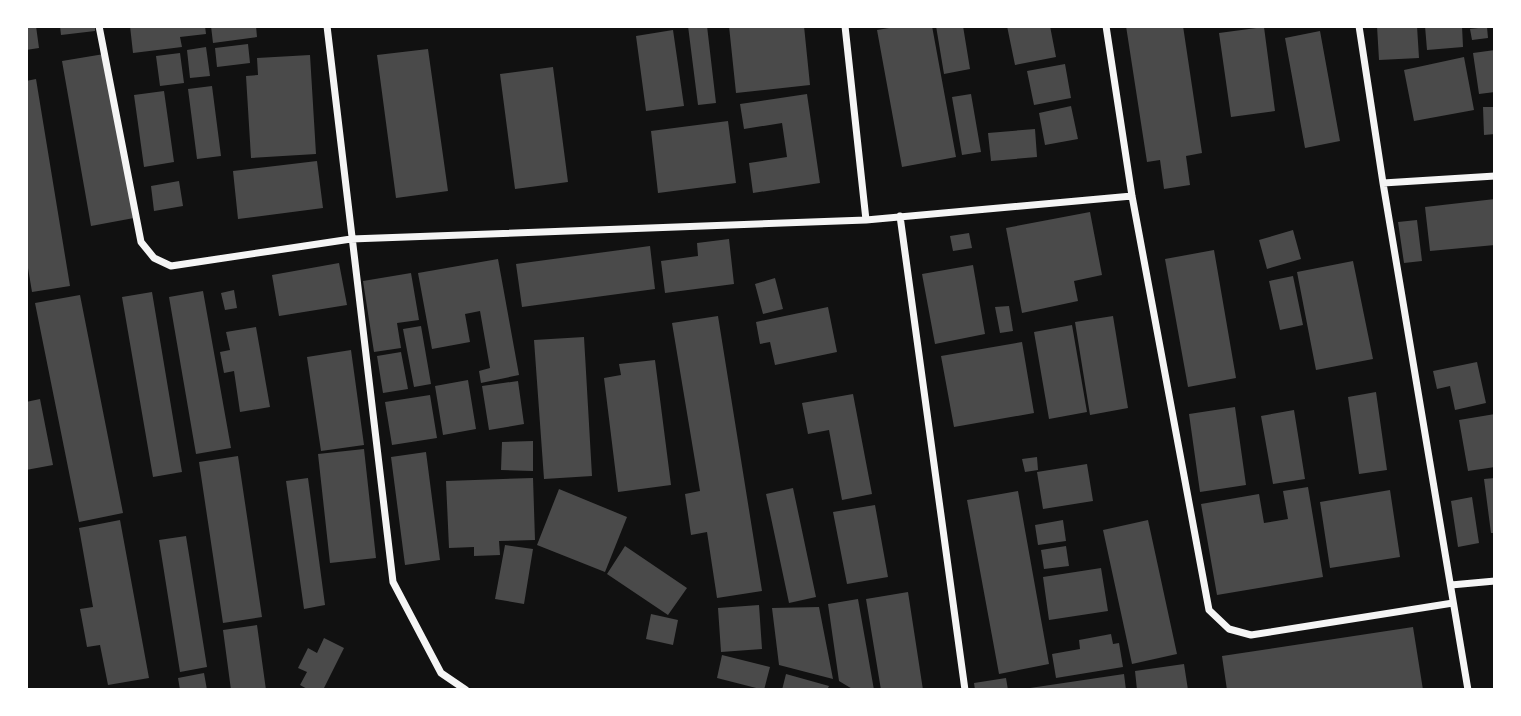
<svg xmlns="http://www.w3.org/2000/svg" width="1521" height="716" font-family="Signika,sans-serif">
  <style>
    .building { fill: #4a4a4a }
    .lines { fill: none; stroke-linecap: round; stroke-linejoin: round }
    .minor { stroke: #f5f5f5; stroke-width: 7 }
  </style>
  <rect width="100%" height="100%" fill="#111"/>
  <path class="building" d="M26,26H36L39,48L26,50Z
    M60,26H95V31L61,35Z
    M130,26H205L206,34L180,37L182,47L133,53Z
    M211,26H256L257,37L213,43Z
    M688,26H707L716,103L698,105Z
    M729,26H804L810,85L736,93Z
    M901,26H932L956,157L902,167L877,30Z
    M936,26H963L970,69L944,74Z
    M1007,26H1050L1056,57L1015,65Z
    M1126,26H1183L1202,153L1186,156L1190,185L1164,189L1160,160L1147,162Z
    M1377,26H1417L1419,58L1379,60Z
    M1425,26H1462L1463,47L1427,50Z
    M1264,27L1275,111L1231,117L1219,33Z
    M1487,27L1488,38L1472,40L1470,29Z
    M673,30L684,106L646,111L636,36Z
    M1320,31L1340,141L1305,148L1285,38Z
    M248,44L250,63L217,67L215,48Z
    M206,47L210,76L190,78L187,50Z
    M428,49L448,191L396,198L377,55Z
    M1495,50V92L1479,94L1473,53Z
    M180,53L184,83L160,86L156,56Z
    M104,54L134,218L91,226L62,61Z
    M310,55L316,154L251,158L246,76L258,75L257,58Z
    M1464,57L1474,110L1414,121L1404,70Z
    M1065,64L1071,98L1034,105L1027,71Z
    M553,67L568,182L515,189L500,74Z
    M36,79L70,286L32,292L26,256V81Z
    M212,86L221,156L197,159L188,89Z
    M164,91L174,162L144,167L134,95Z
    M807,94L820,183L753,193L749,163L787,157L782,123L744,129L740,104Z
    M971,94L981,152L962,155L952,97Z
    M1071,106L1078,139L1045,145L1039,113Z
    M1483,107H1495V134L1484,135Z
    M728,121L736,183L658,193L651,131Z
    M1035,129L1037,157L991,161L988,133Z
    M317,161L323,208L238,219L233,171Z
    M179,181L183,206L154,211L151,186Z
    M1495,199V245L1430,251L1425,207Z
    M1090,212L1102,275L1074,281L1078,301L1022,313L1006,228Z
    M1417,220L1422,261L1404,263L1398,222Z
    M1293,230L1301,259L1267,269L1259,240Z
    M969,233L972,248L953,251L950,236Z
    M729,239L734,284L665,293L661,261L698,256L697,243Z
    M650,246L655,289L522,307L516,264Z
    M1214,250L1236,378L1188,387L1165,259Z
    M498,259L519,375L481,383L479,371L490,368L480,311L465,314L470,342L432,349L418,273Z
    M1353,261L1373,359L1316,370L1297,272Z
    M339,263L347,305L279,316L272,275Z
    M973,265L985,334L935,344L922,274Z
    M411,273L419,320L397,323L401,348L374,352L363,281Z
    M1293,276L1303,325L1280,330L1269,281Z
    M775,278L783,309L763,314L755,284Z
    M234,290L237,308L225,310L221,293Z
    M203,291L231,448L196,454L169,297Z
    M152,292L182,472L153,477L122,297Z
    M80,295L123,513L79,522L35,303Z
    M1009,306L1013,331L1000,333L995,307Z
    M828,307L837,352L775,365L770,342L760,344L756,322Z
    M718,316L762,591L717,598L707,532L691,535L685,494L700,491L672,323Z
    M1113,316L1128,408L1090,415L1075,322Z
    M1072,325L1087,412L1049,419L1034,332Z
    M421,326L431,384L414,387L403,329Z
    M256,327L270,407L240,412L234,371L224,373L220,352L230,350L226,332Z
    M584,337L592,476L544,479L534,340Z
    M1022,342L1034,413L954,427L941,356Z
    M351,350L364,445L321,451L307,357Z
    M401,352L408,389L383,393L377,356Z
    M655,360L671,485L618,492L604,378L621,375L619,364Z
    M1477,362L1486,403L1455,410L1450,386L1437,389L1433,371Z
    M468,380L476,429L443,435L435,386Z
    M518,381L524,424L489,430L482,386Z
    M1376,392L1387,470L1359,474L1348,397Z
    M853,394L872,494L842,500L829,430L808,434L802,403Z
    M430,395L437,438L392,445L385,402Z
    M40,399L53,465L26,470V402Z
    M1235,407L1246,485L1200,492L1189,414Z
    M1294,410L1305,479L1273,484L1261,416Z
    M1495,414V467L1468,471L1459,420Z
    M533,441V471L501,470L502,442Z
    M364,449L376,558L330,563L318,454Z
    M426,452L440,560L405,565L391,457Z
    M238,456L262,617L223,623L199,462Z
    M1037,457L1038,470L1025,472L1022,459Z
    M1087,464L1093,501L1043,509L1037,472Z
    M308,478L325,605L304,609L286,481Z
    M533,478L535,540L499,541L500,555L474,556V547L449,548L446,481Z
    M1495,478V533H1491L1484,479Z
    M1308,487L1323,577L1217,595L1201,504L1259,494L1264,523L1288,519L1283,491Z
    M793,488L816,597L789,603L766,494Z
    M559,489L627,517L605,572L537,545Z
    M1390,490L1400,557L1330,568L1320,502Z
    M1018,491L1049,664L999,674L967,500Z
    M1472,497L1479,543L1458,547L1451,501Z
    M875,505L888,577L847,584L833,512Z
    M120,520L149,678L108,685L100,645L87,647L80,609L93,607L79,528Z
    M1063,520L1066,541L1038,545L1035,525Z
    M1148,520L1177,654L1132,664L1103,530Z
    M186,536L207,667L180,672L159,540Z
    M505,545L533,549L524,604L495,599Z
    M625,546L687,588L668,615L607,574Z
    M1066,546L1069,566L1044,569L1041,550Z
    M1101,568L1108,611L1049,620L1043,577Z
    M908,592L923,690H881L866,599Z
    M858,599L874,690H854L839,681L828,604Z
    M759,605L762,649L721,652L718,608Z
    M819,607L833,679L779,665L772,608Z
    M651,614L678,620L673,645L646,639Z
    M257,625L266,690H231L223,630Z
    M1413,627L1423,690H1227L1222,656Z
    M1111,634L1113,644L1119,643L1123,667L1056,678L1052,654L1080,649L1079,640Z
    M324,638L344,648L323,690H309L300,685L307,672L298,668L308,648L317,653Z
    M722,655L770,667L764,690L717,678Z
    M1184,664L1188,690H1137L1135,671Z
    M204,673L207,690H180L178,678Z
    M786,674L829,686L827,690H782Z
    M1124,674L1126,690H1031L1030,688Z
    M1006,678L1008,690H975L974,683Z"/>
  <g class="lines">
    <path class="minor" d="M99,26L141,242L154,258L171,266L351,239L866,220L1132,196
      M327,26L393,582L441,673L466,690
      M845,26L866,220
      M1106,26L1132,196L1209,610L1229,629L1251,635L1453,603
      M1359,26L1383,183L1468,690
      M1383,183L1495,176
      M900,216L965,690
      M1451,585L1495,581"/>
  </g>
  <rect width="1521" height="716" fill="none" stroke="#ffffff" stroke-width="56"/>
</svg>
